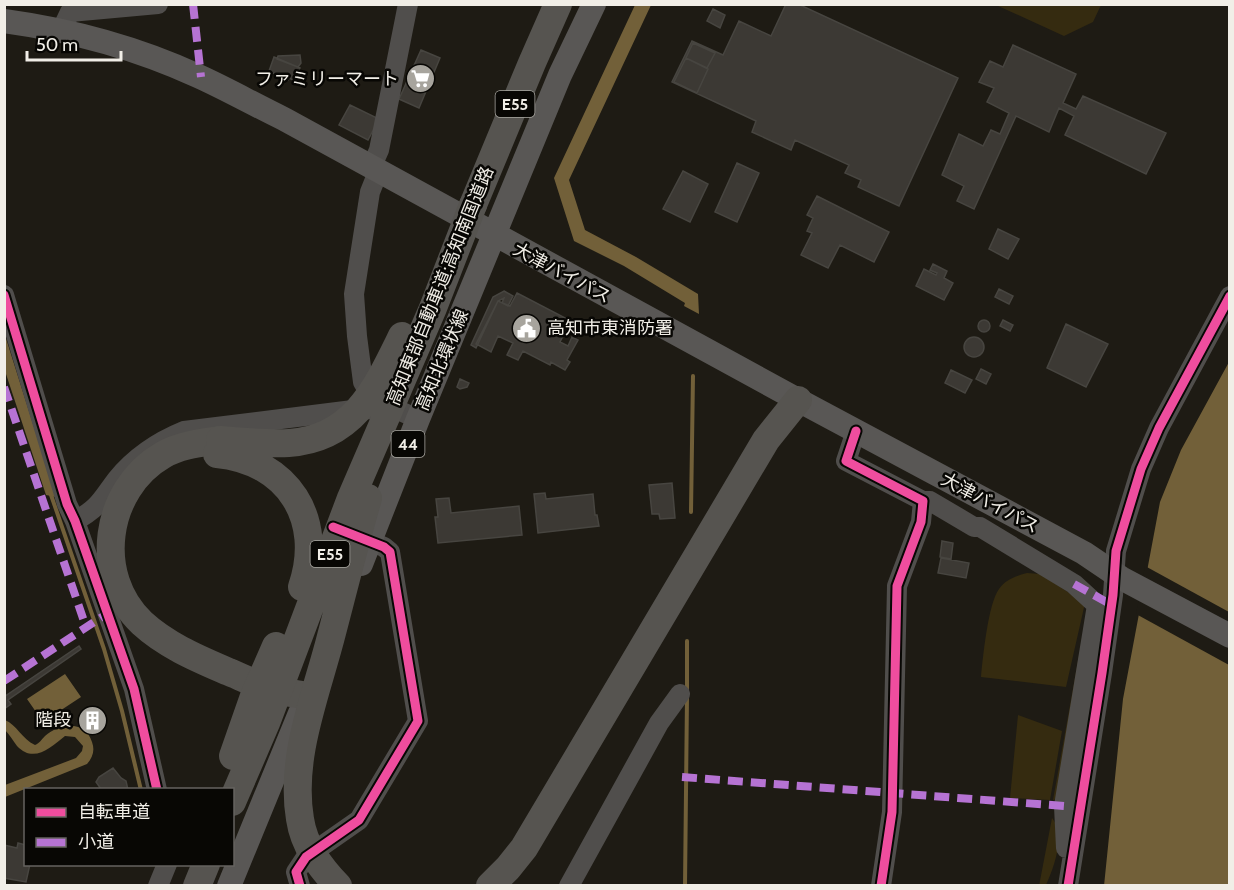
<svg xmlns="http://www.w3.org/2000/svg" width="1234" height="890" font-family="Cabin,'Noto Sans JP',sans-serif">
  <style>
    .green { fill: #352b10 }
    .water { fill: #726039 }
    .pier { fill: #1e1b14 }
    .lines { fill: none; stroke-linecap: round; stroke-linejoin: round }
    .stream { stroke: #726039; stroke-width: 4 }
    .building { fill: #3c3934; stroke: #474540; stroke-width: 1.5 }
    .minor { stroke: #504e4c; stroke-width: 20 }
    .major { stroke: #595755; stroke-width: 24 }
    .highway { stroke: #565450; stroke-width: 28 }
    .highway-bridge { stroke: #565450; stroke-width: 28 }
    .quiet { stroke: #b673d3; stroke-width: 8; stroke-dasharray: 15 8; stroke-linecap: butt }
    .cycleway-casing { stroke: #080704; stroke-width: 13 }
    .cycleway { stroke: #ef4d9e; stroke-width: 9 }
    .labels { text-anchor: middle; stroke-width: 5; stroke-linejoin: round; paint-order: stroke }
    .shield { fill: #080704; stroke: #aba9a3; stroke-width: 1.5 }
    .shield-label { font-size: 16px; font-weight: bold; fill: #f1eee7 }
    .poi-label { font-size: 18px; fill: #f1eee7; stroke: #080704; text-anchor: end }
    .street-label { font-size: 18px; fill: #f1eee7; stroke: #080704 }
  </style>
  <rect width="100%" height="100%" fill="#1e1b14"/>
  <path class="green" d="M996,5L1101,4V5L1093,22L1064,36Z
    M1027,573L1040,574L1085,603L1066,687L981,677C983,657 988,604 999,589C1006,579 1016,576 1027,573Z
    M1088,605L1058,799L1053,800Z
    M1018,715L1062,731L1050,800L1010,798Z
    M1052,818C1066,835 1054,867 1046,885L1039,886Z"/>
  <path class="water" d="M635,5H651L569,180L585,230L636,257L698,294L699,314L684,306L685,303L624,266L574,241L554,178Z
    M4,332L56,497L46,495L5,371Z
    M1229,362V885L1104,886L1123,699L1160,502L1181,450Z
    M65,674L81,697L43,722L27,699Z
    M5,720C17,725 22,739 35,745C40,743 41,740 45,736C60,723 85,720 92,742C95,750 93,757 87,764L5,797V785L76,758L82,751L83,746L75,737L65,736C51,747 34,764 17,746C13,741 10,735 5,730Z"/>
  <path class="pier" d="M1145,566L1229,612V665L1136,614Z"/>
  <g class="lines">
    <path class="stream" d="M50,492L104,649L122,711L141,790
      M691,512L693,376
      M687,690V641
      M685,886L687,697"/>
  </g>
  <path class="building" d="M786,4H798L958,78L899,206L858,187L861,180L845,173L849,165L795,140L791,150L752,132L756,121L672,82L692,41L723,55L739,21L771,36Z
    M713,9L725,15L720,28L707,21Z
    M693,43L715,53L707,68L686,58Z
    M1013,45L1076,74L1063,103L1076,109L1083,96L1166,133L1146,174L1065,135L1074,116L1059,108L1049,132L1016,116L974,209L957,201L964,186L942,175L959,134L983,146L991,130L1000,134L1009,113L987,102L994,88L979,82L990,61L1003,67Z
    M421,50L440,58L419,108L399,99Z
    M300,55L301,63L298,67L277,59L278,56Z
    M274,57L300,68L295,81L289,78L288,80L269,71Z
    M686,58L708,69L697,93L674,82Z
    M350,105L379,119L368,140L339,125Z
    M737,163L759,173L737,222L715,212Z
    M683,171L708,184L690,222L663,209Z
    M817,196L889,232L874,262L840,245L828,268L801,255L812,233L807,231L813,218L807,215Z
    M998,229L1019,239L1008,259L989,249Z
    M933,264L947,271L944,278L953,283L944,300L916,286L924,269L936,275L937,273L930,270Z
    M999,289L1013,296L1009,304L995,297Z
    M504,291L513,296L508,306L502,303L504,298L498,301L476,348L471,345L493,297Z
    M517,293L571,321L560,342L568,346L572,337L578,340L567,360L570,362L565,370L551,362L550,365L523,351L518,360L507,355L513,343L498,336L491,352L476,344L498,301L510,306Z
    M978 326a6 6 0 1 1 12 0a6 6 0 1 1-12 0Z
    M1003,320L1013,325L1010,331L1000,326Z
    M1066,324L1108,344L1086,387L1047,368Z
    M964 347a10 10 0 1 1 20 0a10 10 0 1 1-20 0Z
    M981,369L991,374L986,384L976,379Z
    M951,370L972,380L965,393L945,383Z
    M460,379L469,383L467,387L460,389L457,387Z
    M672,483L675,518L660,519L659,514H652L649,485Z
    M545,493L546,499L593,494L595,515H597L599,526L538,533L534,494Z
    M449,498L451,513L519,506L522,535L438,543L435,517H438L436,499Z
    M942,541L953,543L951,559L940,557Z
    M941,558L969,563L966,578L938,573Z
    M79,646L81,649L8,700L11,704L4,709V697Z
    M96,711L103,723L89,731L82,718Z
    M113,768L121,778L126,781L128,790L101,789L96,782L99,777Z
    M18,843L26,845V864H30L26,882L4,878V845L17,848Z"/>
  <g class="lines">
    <path class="minor" d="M61,31L70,12L158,4
      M371,168L379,150L408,4
      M4,295L67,504L75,521L134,689L157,790
      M374,401L363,382L357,336L354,294L370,192L378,172
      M856,431L846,461L923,501L921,522L897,586L892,812L881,886
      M923,501H930L974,527H980L1074,584L1097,605L1064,806L1066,848
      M75,521C100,507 101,500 117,479C135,457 157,442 184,431L361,409L398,410L418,419
      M158,886L167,864
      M300,886L296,872L306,857L359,820L418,721L390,552L384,547L358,536
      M569,886L659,723L680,694
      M1068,886L1102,673L1113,595L1116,551L1141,469L1159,428L1230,296"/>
    <path class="major" d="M4,21C70,30 137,48 198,76C227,89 255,105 284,119L798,400L1084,553L1121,578L1230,636
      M361,564L418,419L560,75L594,4
      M229,886L300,713"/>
    <path class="highway" d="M473,205L532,63L558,4
      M220,440C201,443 180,445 163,455C104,489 92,576 142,623C167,646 199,659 229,672C242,677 254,684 267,688C280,692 294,693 307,696
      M197,886L206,864
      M490,886L508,868L524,848L766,440L798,400"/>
    <path class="highway-bridge" d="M220,440C243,442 266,444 289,443C354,439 377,387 402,336
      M217,454C288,461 325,519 302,587
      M233,756L254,696L276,646
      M232,802L266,723L351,498L433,308L473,205
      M338,886C320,867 304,846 300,819C290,760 314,700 329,644C342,595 354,546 368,498"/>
    <path class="quiet" d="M193,4L201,77
      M4,387L86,627
      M1074,584L1112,605
      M4,681L108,613
      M682,777L1064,806"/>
    <defs>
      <path id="cycleway" d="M4,295L67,504L75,521L134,689L157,790
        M856,431L846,461L923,501L921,522L897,586L892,812L881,886
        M300,886L296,872L306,857L359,820L418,721L390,552L384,547L333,527
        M1068,886L1102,673L1113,595L1116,551L1141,469L1159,428L1230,296"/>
    </defs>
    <use href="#cycleway" class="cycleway-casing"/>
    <use href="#cycleway" class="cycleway"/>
  </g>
  <defs>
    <symbol id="supermarket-disc" viewBox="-11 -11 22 22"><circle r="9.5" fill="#a7a49d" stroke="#080704"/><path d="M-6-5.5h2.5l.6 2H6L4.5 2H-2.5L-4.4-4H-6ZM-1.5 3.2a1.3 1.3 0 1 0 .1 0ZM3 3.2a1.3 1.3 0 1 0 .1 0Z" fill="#fff"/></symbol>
    <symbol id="civic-disc" viewBox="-11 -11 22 22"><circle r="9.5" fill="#a7a49d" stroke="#080704"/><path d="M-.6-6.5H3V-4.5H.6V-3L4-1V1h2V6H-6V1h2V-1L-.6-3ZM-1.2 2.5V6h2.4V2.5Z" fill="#fff"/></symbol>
    <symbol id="building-disc" viewBox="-11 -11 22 22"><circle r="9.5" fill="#a7a49d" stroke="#080704"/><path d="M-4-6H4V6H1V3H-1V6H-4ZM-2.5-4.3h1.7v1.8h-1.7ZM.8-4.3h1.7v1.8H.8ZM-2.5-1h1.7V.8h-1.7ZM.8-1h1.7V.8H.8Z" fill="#fff"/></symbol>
  </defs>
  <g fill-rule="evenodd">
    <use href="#supermarket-disc" x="404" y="62" width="33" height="33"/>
    <use href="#civic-disc" x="510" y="312" width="33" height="33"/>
    <use href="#building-disc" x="76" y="704" width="33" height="33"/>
  </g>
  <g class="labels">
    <g class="shield">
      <rect x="495.5" y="91" width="39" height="26" rx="4.5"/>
      <rect x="391.5" y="431" width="33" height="26" rx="4.5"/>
      <rect x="310.5" y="541" width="39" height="26" rx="4.5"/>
    </g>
    <g class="shield-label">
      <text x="515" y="110">E55</text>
      <text x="408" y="450">44</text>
      <text x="330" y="560">E55</text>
    </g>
    <g class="poi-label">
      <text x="399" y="85">ファミリーマート</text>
      <text x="547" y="334" text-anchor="start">高知市東消防署</text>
      <text x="71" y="726">階段</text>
    </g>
    <g class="street-label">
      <text transform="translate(562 273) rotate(28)" y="6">大津バイパス</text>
      <text transform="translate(440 286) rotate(-68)" y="6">高知東部自動車道;高知南国道路</text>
      <text transform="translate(442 360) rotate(-67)" y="6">高知北環状線</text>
      <text transform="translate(990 503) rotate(28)" y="6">大津バイパス</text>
    </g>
  </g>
  <rect width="1234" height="890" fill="none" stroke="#f1eee7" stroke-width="12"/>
  <rect x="24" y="788" width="210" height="78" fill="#080704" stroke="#65635f" stroke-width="1.5"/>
  <rect x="36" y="808" width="30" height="9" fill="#ef4d9e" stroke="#65635f" stroke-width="1.5"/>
  <text x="78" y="818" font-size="18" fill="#f1eee7">自転車道</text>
  <rect x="36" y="838" width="30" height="9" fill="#b673d3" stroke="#65635f" stroke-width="1.5"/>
  <text x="78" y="848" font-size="18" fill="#f1eee7">小道</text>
  <path d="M27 51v9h94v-9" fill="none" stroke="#f1eee7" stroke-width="3"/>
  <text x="36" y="51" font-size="18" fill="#f1eee7" stroke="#080704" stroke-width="4.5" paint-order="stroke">50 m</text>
</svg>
